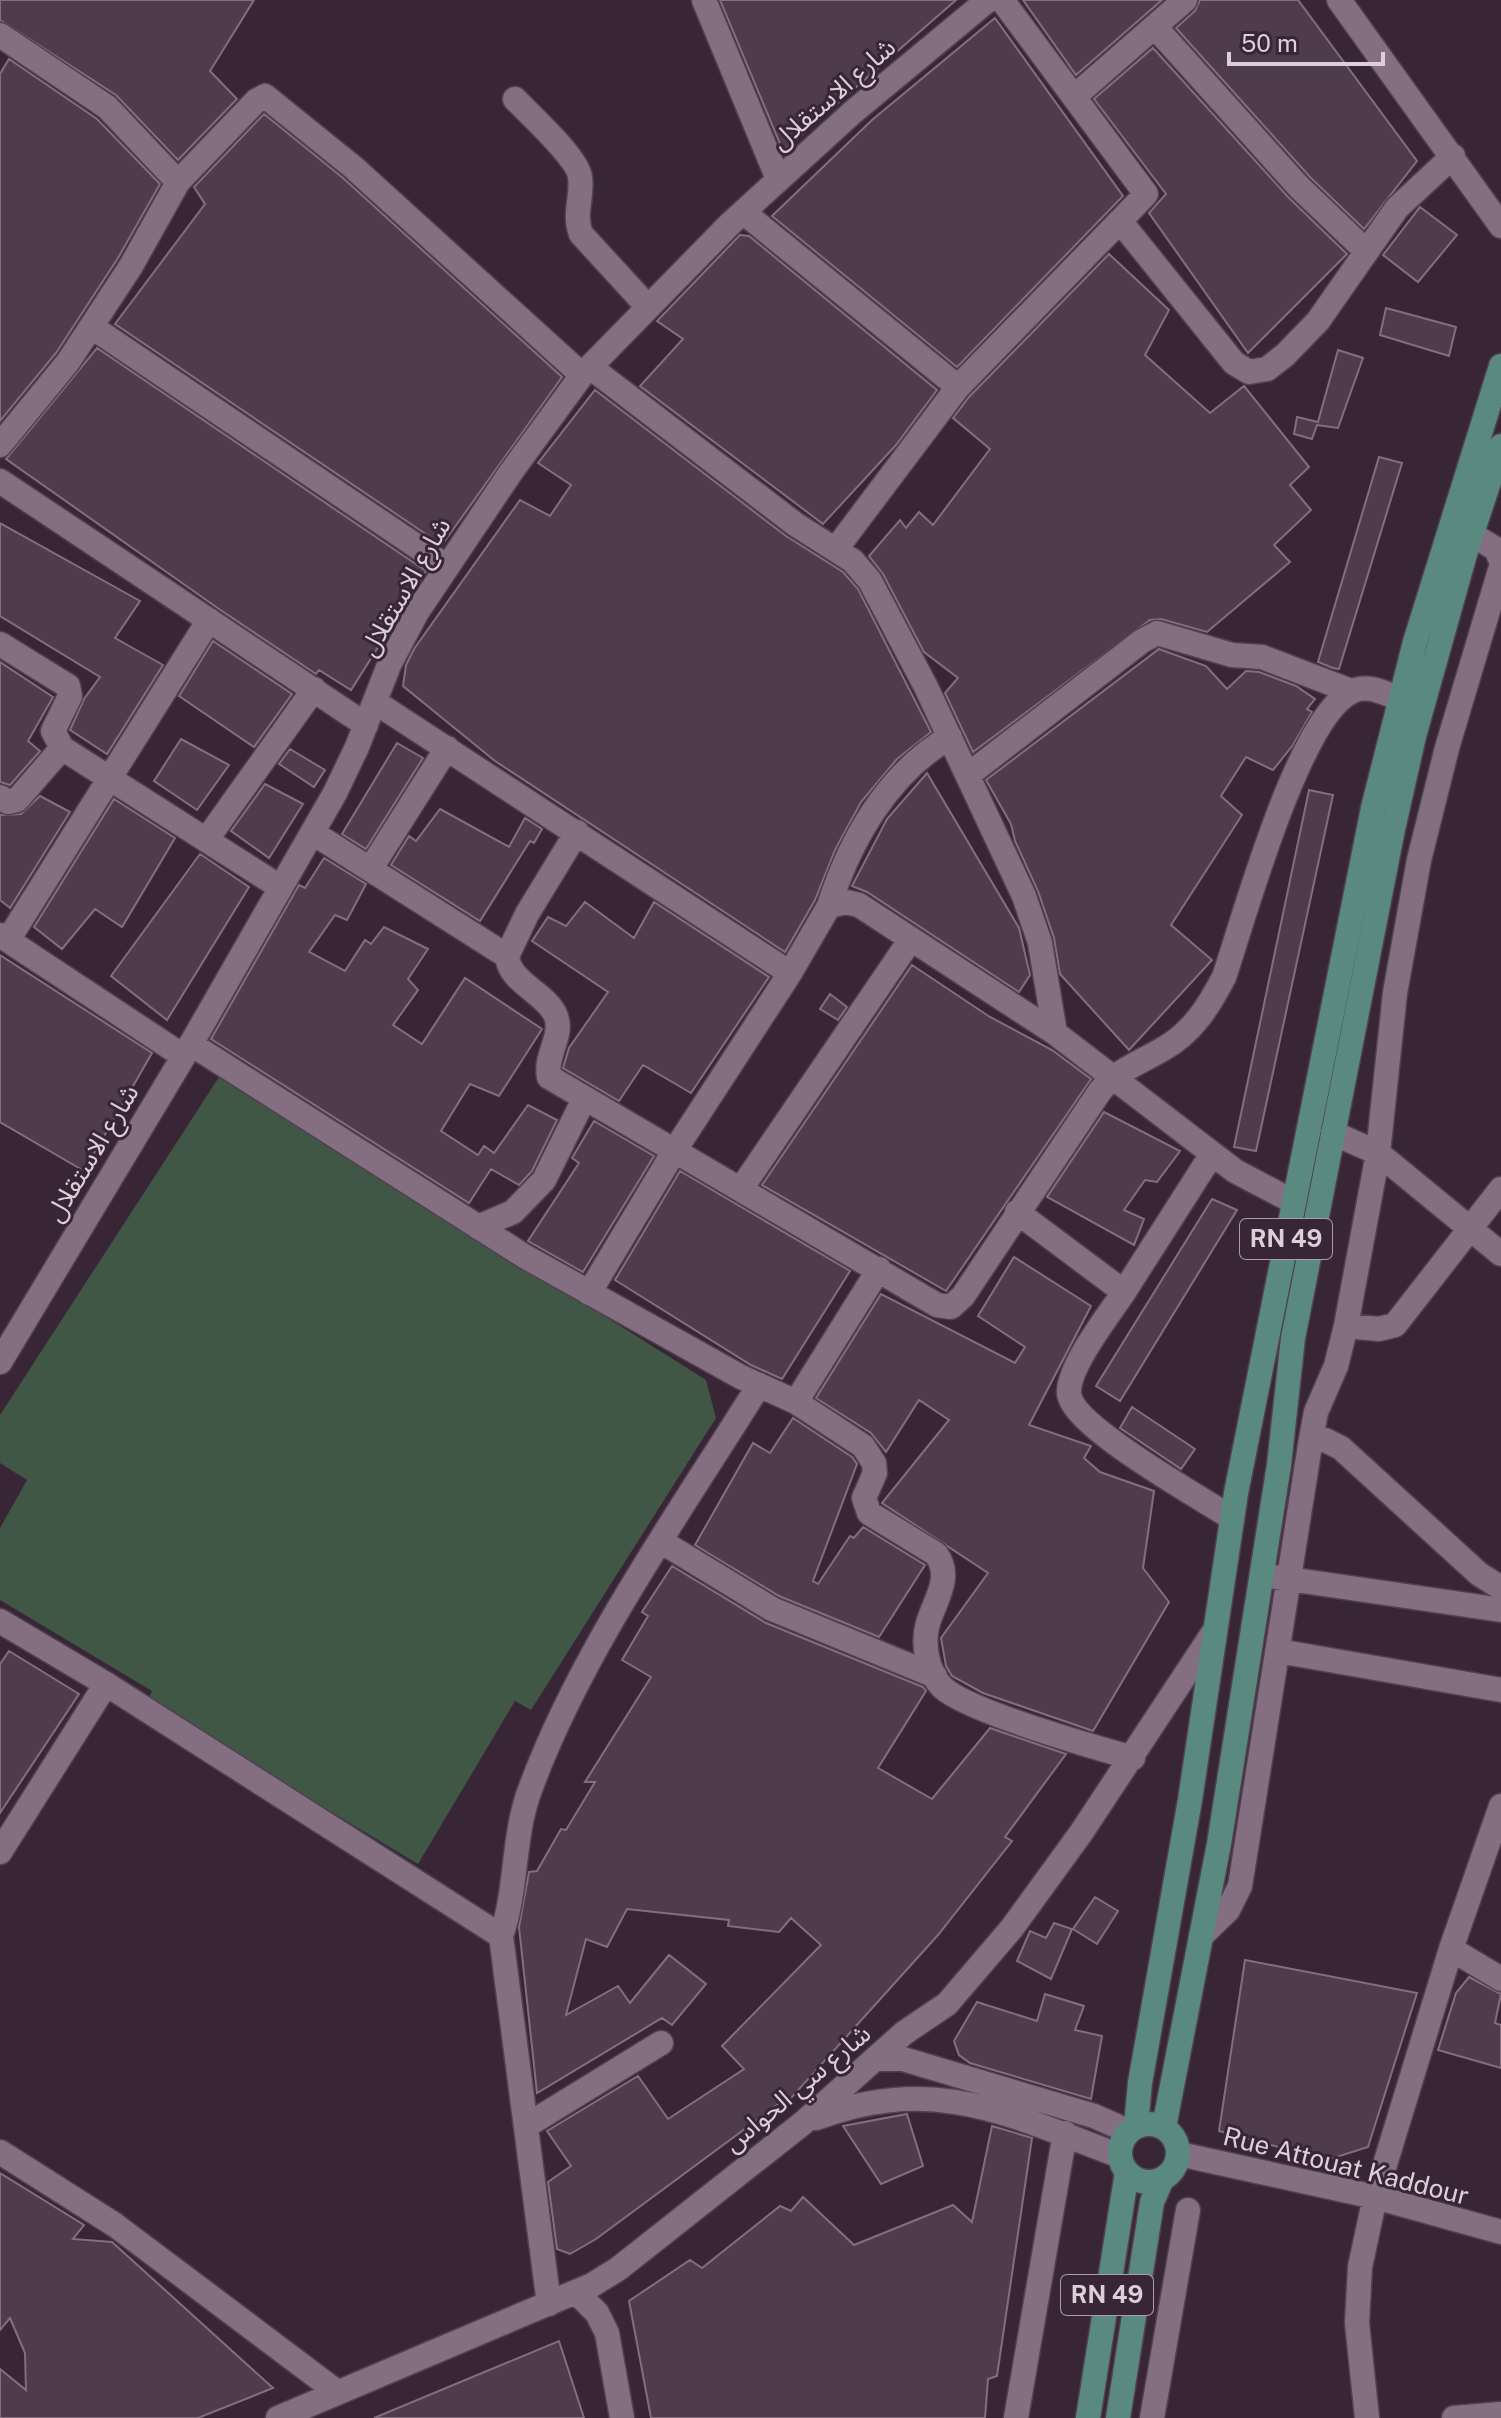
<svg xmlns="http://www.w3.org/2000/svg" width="1501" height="2418" font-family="'Public Sans','Noto Sans Arabic',sans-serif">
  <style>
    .green { fill: #415745 }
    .building { fill: #4e3b4c; stroke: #836e80; stroke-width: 2 }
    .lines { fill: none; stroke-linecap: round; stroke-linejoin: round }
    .minor-casing { stroke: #50414f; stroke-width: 27 }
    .major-casing { stroke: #50414f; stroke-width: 27 }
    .minor { stroke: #846e81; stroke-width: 24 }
    .major { stroke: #5a8980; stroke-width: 24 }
    .labels { text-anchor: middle; stroke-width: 6; stroke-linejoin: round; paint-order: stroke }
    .shield { fill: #382637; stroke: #aa9ca8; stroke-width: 2 }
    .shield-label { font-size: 24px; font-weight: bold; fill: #dbcfd9 }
    .street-label { font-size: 26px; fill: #dbcfd9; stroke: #382637 }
  </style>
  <rect width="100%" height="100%" fill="#382637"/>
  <path class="green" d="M221,1074L706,1380L716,1418L531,1710L515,1701L418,1864L147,1701L152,1691L0,1600V1528L27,1480L0,1463V1415Z"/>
  <path class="building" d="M0,0H254L210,71L237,99L178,160L116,95L0,20Z
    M720,0H956L783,151Z
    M1023,0H1162L1076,75Z
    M1200,0H1298L1417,161L1364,229L1310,177L1176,28L1195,11Z
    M995,18L1123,196L957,367L772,216L872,120Z
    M1153,48L1288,197L1347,254L1248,353L1149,213L1166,194L1094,99Z
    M9,59L97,119L160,184L118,258L56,353L0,421V74Z
    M264,114L343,178L562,377L442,545L115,324L205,204L194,187Z
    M1420,207L1457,235L1418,282L1383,255Z
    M740,235L749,236L937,390L896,445L823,524L640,386L683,339L657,321Z
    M1109,254L1169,310L1145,355L1210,413L1244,386L1309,467L1290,485L1311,510L1274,545L1290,562L1207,632L1161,619L1150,620L973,752L945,693L958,678L924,652L883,574L869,556L900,520L906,528L919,512L933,525L990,449L953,418L969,397Z
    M1386,308L1456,327L1449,356L1380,335Z
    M97,348L426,571L351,690L319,670L316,674L219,609L6,459Z
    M1338,350L1363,358L1338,428L1317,425L1312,439L1294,434L1297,417L1318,422Z
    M595,390L786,536L843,572L858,589L931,732L897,759L861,802L835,850L815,900L785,952L495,761L403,686L406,665L414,649L520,500L550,516L571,485L538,463Z
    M1379,457L1402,463L1339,669L1333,668L1318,662Z
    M0,523L140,601L115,638L163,665L107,754L70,730L84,699L100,677L0,616Z
    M213,641L292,694L254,747L179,696Z
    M1159,649L1206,666L1227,689L1246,671L1259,672L1296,686L1315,699L1307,709L1312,712L1293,745L1273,770L1246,757L1221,796L1242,815L1171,925L1212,960L1129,1050L1060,974L1054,938L1038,891L1015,841L1011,824L986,780Z
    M0,662L53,697L28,741L40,751L10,785L0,782Z
    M181,739L229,765L197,810L154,781Z
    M397,743L423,758L366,849L342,834Z
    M290,749L325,770L314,787L279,764Z
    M927,773L1019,928L1030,975L1019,992L867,892L852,886L887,819Z
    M265,784L303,804L269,858L231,831Z
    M1309,790L1333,795L1256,1151L1234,1147Z
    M40,796L70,812L10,908L0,900V815L21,814Z
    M114,799L175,838L122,927L95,909L62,949L34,927Z
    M440,809L509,847L525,818L542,829L534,843L530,841L480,921L391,865L409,836L416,841Z
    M200,854L249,887L167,1020L111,976Z
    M324,858L366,884L347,920L335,915L309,952L345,971L365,940L371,944L384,927L428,949L408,979L418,990L393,1025L422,1044L465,978L542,1029L499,1096L470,1084L441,1131L478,1155L484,1146L494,1153L528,1105L557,1120L532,1171L519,1185L491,1169L469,1203L211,1039L299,885L305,888Z
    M585,902L634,938L654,902L769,977L691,1093L643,1065L619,1101L563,1068L569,1048L608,992L532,941L548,917L566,926Z
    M0,955L152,1053L84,1171L0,1122Z
    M912,965L990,1017L1052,1050L1091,1079L946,1291L762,1185Z
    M830,994L847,1007L838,1020L820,1009Z
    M1104,1112L1180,1151L1157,1182L1145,1180L1124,1210L1144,1219L1134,1245L1047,1197Z
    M594,1121L654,1156L583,1272L528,1241L579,1163L572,1158Z
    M680,1171L850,1271L782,1379L751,1365L615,1280Z
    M1212,1199L1237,1210L1120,1401L1096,1386Z
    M1014,1257L1091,1306L1029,1425L1091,1446L1084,1458L1100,1472L1154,1491L1143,1568L1169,1602L1093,1731L983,1693L952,1676L946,1666L941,1638L988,1573L882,1503L949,1420L919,1400L886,1452L871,1433L816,1398L881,1294L1015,1363L1025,1347L978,1316Z
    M1132,1407L1195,1449L1181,1469L1120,1428Z
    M793,1418L852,1457L857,1464L813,1581L818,1584L850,1536L854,1538L863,1527L925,1565L879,1637L779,1596L695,1545L753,1443L770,1453Z
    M672,1566L766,1623L923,1687L926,1691L878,1768L932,1799L990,1728L1066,1754L1005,1837L1012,1841L938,1935L783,2107L780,2103L596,2239L570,2254L557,2249L548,2182L571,2166L547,2131L638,2076L668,2119L744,2069L722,2046L821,1945L791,1918L779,1932L728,1926L729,1920L627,1909L607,1947L586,1939L566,2015L618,1986L630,2003L669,1955L706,1984L672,2025L662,2018L537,2093L519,1927L529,1872L537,1871L561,1829L566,1830L595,1782H585L651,1677L622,1660L648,1616L642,1612Z
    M9,1651L79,1694L0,1813V1664Z
    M1095,1897L1118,1911L1097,1944L1073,1929Z
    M1054,1923L1072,1929L1051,1979L1017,1961L1030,1931L1046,1938Z
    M1245,1960L1417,1993L1368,2147L1327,2160L1219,2131Z
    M1469,1977L1501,1994L1495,2023L1501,2025V2068L1438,2050L1456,1993Z
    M1045,1994L1084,2006L1075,2030L1102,2036L1091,2099L970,2063L959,2055L954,2041L977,2002L1037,2021Z
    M907,2114L923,2166L881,2184L843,2126Z
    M992,2126L1032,2138L997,2376L988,2379L985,2418H651L629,2301L690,2260L702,2268L780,2206L791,2211L803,2197L854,2245L953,2205L972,2222Z
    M0,2173L84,2225L73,2239L112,2242L273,2388L198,2418H0V2369L26,2390L25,2353L10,2318L0,2330Z
    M559,2341L584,2418H374Z"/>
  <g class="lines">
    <defs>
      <path id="minor" d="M704,0L778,179
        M1002,0L1146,194L1120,221L1234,363L1249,372L1267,369L1285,355L1318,321L1397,208L1453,156
        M1339,0L1501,226
        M1155,27L1299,187L1366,251
        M0,35L107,107L178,182
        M1075,96L1185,0
        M515,99C530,115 578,158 580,177C583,198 573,213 581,234L648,307
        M743,212L958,387
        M92,327L446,566
        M590,367L795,524L853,561L870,581L926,687L1024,896L1040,943L1055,1033
        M0,445L68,362L131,266L178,182L256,101L265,96L353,167L582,375
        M0,481L366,725
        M1471,534L1496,549L1501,561
        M836,549L958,387L1120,221
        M0,644L68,686L70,696L53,731L62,748L280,887
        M375,702L790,973L829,906L846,902L859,905L1055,1033L1235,1171L1294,1202
        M968,775L1142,641L1157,633L1232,655L1262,657L1351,691
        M0,797L8,802L17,800L62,748
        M577,832L527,914L507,956C509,982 544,992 555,1014C565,1035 544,1055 549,1077L937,1305L951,1307L963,1296L1100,1091C1118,1070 1139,1063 1163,1049C1192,1033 1209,1006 1224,977C1244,919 1299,714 1353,691C1368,684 1385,693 1399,699
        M313,833L507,956
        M207,839L314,689
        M371,868L447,748
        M829,906C850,840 888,773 950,737
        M0,935L183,1056
        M8,940L209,620
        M191,1044L524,1256L741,1377L796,1402L863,1446L874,1463L875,1473L864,1498L869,1513L936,1554C953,1577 935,1600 928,1623C922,1643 927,1672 942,1687C967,1711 1094,1747 1133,1758
        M1333,1133L1378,1153L1501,1254
        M741,1189L911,939
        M1017,1212L1124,1292C1109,1315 1068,1366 1069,1393C1071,1426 1201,1498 1232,1518
        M478,1227L513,1212L544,1180L584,1099
        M1124,1292L1212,1154
        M589,1293L675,1150L790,973
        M1346,1326L1379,1329L1395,1325L1501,1189
        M0,1362L191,1044L335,793L357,747L389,665L417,612L511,472L582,375L730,224L853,112L988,0
        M796,1402L879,1269
        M1311,1439L1325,1440L1341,1448L1479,1574L1501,1588
        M662,1542L772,1609L935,1676
        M1275,1577L1501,1610
        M0,1621L106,1684L501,1936L549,2304
        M1278,1651L1501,1690
        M0,1852L106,1684
        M501,1936C518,1888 512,1835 531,1787C582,1649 681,1511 759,1385
        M1201,1936L1228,1910L1240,1886L1311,1439L1316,1412L1336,1366L1346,1326L1378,1153L1395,993L1419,860L1447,748L1501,567
        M1451,1949L1501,1979
        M877,2059H903L1094,2116L1128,2131
        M816,2118C936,2074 1008,2114 1120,2156
        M526,2126L661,2043
        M0,2152L115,2225L337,2392
        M1179,2154L1375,2197L1501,2232
        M577,2293L597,2313L607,2333L622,2418
        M278,2418L592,2285L618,2269L803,2123L904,2033L947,2004L1012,1928L1081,1833L1213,1633
        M1016,2418L1065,2133
        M1152,2418L1188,2210
        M1367,2418L1357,2323L1360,2267L1375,2197L1451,1949L1501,1806
        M1454,2418L1501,2414"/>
      <path id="major" d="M1120 2153a29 29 0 1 1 58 0a29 29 0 1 1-58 0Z
        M1136,2126L1140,2083L1190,1800L1236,1493L1373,808L1415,642L1501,366
        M1164,2127L1219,1844L1279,1465L1293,1338L1393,829L1414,736L1465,554L1501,446
        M1088,2418L1127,2172
        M1118,2418L1152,2202L1162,2179"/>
    </defs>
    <use href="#minor" class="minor-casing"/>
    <use href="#major" class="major-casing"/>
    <use href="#minor" class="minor"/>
    <use href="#major" class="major"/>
  </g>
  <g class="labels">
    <g class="shield">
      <rect x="1240" y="1219" width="92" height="40" rx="6"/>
      <rect x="1061" y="2275" width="92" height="40" rx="6"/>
    </g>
    <g class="shield-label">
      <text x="1286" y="1247">RN 49</text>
      <text x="1107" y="2303">RN 49</text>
    </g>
    <g class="street-label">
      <text transform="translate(833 94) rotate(-41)" y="9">شارع الاستقلال</text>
      <text transform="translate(405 587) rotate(-60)" y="9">شارع الاستقلال</text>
      <text transform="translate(92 1153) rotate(-59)" y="9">شارع الاستقلال</text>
      <text transform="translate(797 2088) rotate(-40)" y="9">شارع سي الحواس</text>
      <text transform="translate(1346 2166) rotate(14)" y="9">Rue Attouat Kaddour</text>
    </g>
  </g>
  <path d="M1229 52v12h154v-12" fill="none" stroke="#dbcfd9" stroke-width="4"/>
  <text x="1241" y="52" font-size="24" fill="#dbcfd9" stroke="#382637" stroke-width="6" paint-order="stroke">50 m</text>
</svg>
